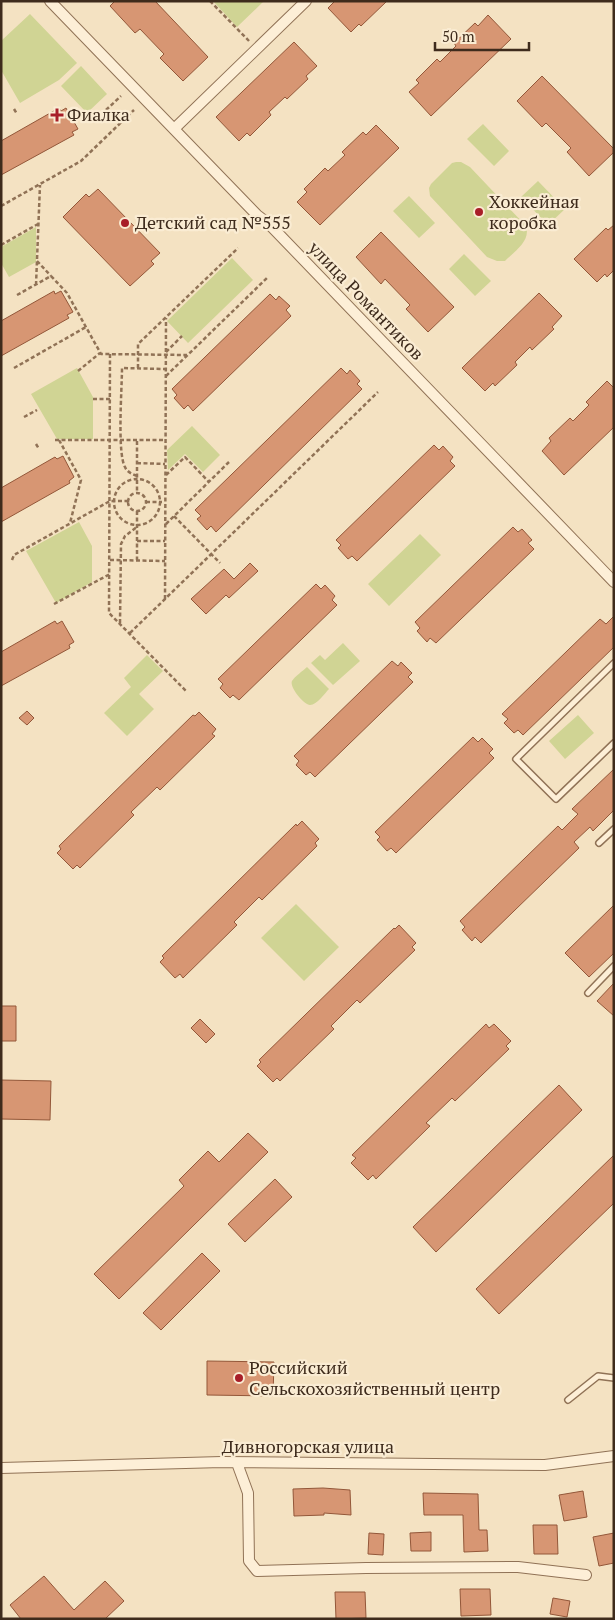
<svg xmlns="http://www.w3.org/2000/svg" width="615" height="1620" font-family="'PT Serif',serif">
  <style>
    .green { fill: #d0d494 }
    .building { fill: #d79673; stroke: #935739 }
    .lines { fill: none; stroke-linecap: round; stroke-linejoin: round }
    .service-casing { stroke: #907256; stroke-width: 8 }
    .minor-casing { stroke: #907256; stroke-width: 12 }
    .path { stroke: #907256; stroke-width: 2.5; stroke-dasharray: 4 2.5; stroke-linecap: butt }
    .service { stroke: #fdefd7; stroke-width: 5 }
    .minor { stroke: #fdefd7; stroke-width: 10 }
    .poi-dot { fill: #a81e28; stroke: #faecd3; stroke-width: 2 }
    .labels { text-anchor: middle; stroke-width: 4.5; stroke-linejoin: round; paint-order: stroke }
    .poi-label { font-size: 18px; fill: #3e2b1c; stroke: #faecd3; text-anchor: start }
    .street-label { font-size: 18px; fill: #3e2b1c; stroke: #faecd3 }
  </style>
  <rect width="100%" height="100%" fill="#f4e2c2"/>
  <path class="green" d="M213,1H264L237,27Z
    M30,14L77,63L59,80L20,103L1,70V41Z
    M81,66L107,94L87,113L61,86Z
    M483,124L509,151L494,166L467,139Z
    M456,162H461L470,167L526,226C531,241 515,251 505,261H497L487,257L430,196L429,188L431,184L452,163Z
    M538,181L565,209L548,225L521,197Z
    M409,196L435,223L419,238L393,211Z
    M36,227V262L9,277L1,263V247Z
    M464,254L491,281L475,296L449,269Z
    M232,258L253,280L188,343L167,321Z
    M77,368L93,397V439H57L31,394Z
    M192,426L220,455L203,472L185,454L168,470L167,450Z
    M79,522L92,546V582L56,603L26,551Z
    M420,534L441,555L389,606L368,584Z
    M343,643L360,661L333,685L311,663L320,655L325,660Z
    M147,655L163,671L139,694L154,709L127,736L104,713L131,687L124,678Z
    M307,667L329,689C325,693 317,705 310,705C304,705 289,687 292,681C295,676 303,671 307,667Z
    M578,715L594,733L565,759L549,741Z
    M296,904L339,947L304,981L261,938Z"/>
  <path class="building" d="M115,1H155L208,57L183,81L160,58L164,54L140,29L135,33L110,6Z
    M335,1H387L361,26L359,24L351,32L328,8Z
    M488,15L511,39L431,116L409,92L419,83L416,80L437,59L440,62L456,46L454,43L475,23L478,26Z
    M294,42L317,66L306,76L308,79L287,99L285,97L269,112L271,115L250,136L247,133L239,141L216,117Z
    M542,76L614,149V152L589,176L567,152L571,148L546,123L542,127L517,101Z
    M59,108L61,111L66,108L78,129L72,132L74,135L1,175V141Z
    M376,125L399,148L320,225L297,202L307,192L304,189L325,168L328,171L345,155L342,152L363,132L366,135Z
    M98,189L160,253L151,261L154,264L130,286L63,217L86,194L89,197Z
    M614,225V270L607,277L605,274L597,282L574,259L606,228L608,230Z
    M381,232L454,307L428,332L406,309L410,305L385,279L381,284L356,257Z
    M54,291L55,294L61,291L73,312L67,315L69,318L1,356V321Z
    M539,293L562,316L552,327L554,329L532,350L530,347L515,362L517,365L495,386L493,383L485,391L462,368Z
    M270,294L276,300L279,296L290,306L286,310L291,316L193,411L188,405L184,409L174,398L177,395L172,389Z
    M341,368L347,374L350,370L360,381L357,384L362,389L216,532L211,526L207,530L197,519L201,516L195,510Z
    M607,381L614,388V427L564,475L542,451L551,441L549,438L570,418L573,421L589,405L586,402Z
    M434,445L439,450L443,446L453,457L450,461L455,466L357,561L352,556L348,559L338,548L341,545L336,540Z
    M63,456L74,477L69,481L70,483L1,522V488L55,457L57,459Z
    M513,527L518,532L522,529L532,540L528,543L534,549L436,643L430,638L427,642L417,631L420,628L415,622Z
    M250,563L258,571L229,598L226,595L206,614L191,599L224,569L234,579Z
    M316,584L321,589L325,585L335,596L332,600L337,605L239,700L233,695L230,698L220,688L223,684L218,679Z
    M614,616V647L523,735L518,730L514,733L504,723L508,719L502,714L600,619L606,624Z
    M55,621L57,624L62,621L74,642L69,645L70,648L1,686V652Z
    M392,661L398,666L401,662L412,673L408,677L413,682L315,777L310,772L306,775L296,765L299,761L294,756Z
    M27,711L34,718L27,725L19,718Z
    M199,712L216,729L212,734L215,736L160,790L157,787L131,812L134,815L80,868L77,865L73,869L57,853L61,849L59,846L193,715L195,716Z
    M473,737L478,742L482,738L493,749L489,753L494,758L396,853L391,848L387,851L377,840L380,837L375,832Z
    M614,769V810L593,831L590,827L574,842L579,848L481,943L475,937L472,941L462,930L465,927L460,921L558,826L562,830L578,814L572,809Z
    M302,821L319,839L315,843L317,846L262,900L259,897L234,922L237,925L183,978L180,974L175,978L160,962L164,958L162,956L296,824L297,826Z
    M614,905V953L589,977L565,953Z
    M399,925L416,943L412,947L415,950L360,1003L357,1000L331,1026L334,1029L280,1081L277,1078L273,1082L257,1066L261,1062L259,1060L394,928L395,929Z
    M614,983V1016L597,1001Z
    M1,1006H16V1041H1Z
    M200,1019L215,1034L206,1043L191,1028Z
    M486,1024L489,1028L494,1024L511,1041L506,1046L509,1049L455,1101L452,1098L426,1123L430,1126L376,1179L373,1175L368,1180L351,1163L356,1158L352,1155Z
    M1,1080L51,1081L50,1120L1,1119Z
    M559,1085L582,1110L436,1252L413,1227Z
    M248,1133L268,1152L119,1299L94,1274L184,1186L179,1180L208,1151L219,1162Z
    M614,1155V1203L499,1314L476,1289Z
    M275,1179L292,1197L245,1242L228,1224Z
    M202,1253L220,1271L161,1330L143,1313Z
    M207,1361L274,1362L273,1396L207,1395Z
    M323,1488L350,1490L351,1515L324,1513V1515L294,1516L293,1489Z
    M583,1491L587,1517L564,1521L559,1495Z
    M423,1493L478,1494L479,1530H487L488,1551L464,1552L463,1515H424Z
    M533,1525H557L558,1554H534Z
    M431,1532V1551H411L410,1533Z
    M369,1533L384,1534L383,1555L368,1554Z
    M614,1533V1563L599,1566L593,1537Z
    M44,1576L74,1610L105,1581L124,1601L105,1619H21L10,1605Z
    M460,1589H490L491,1615L461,1616Z
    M335,1592H365L366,1618L336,1619Z
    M553,1598L570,1601L567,1617L550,1614Z"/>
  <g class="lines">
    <defs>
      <path id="service" d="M614,663L516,759L556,799L614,743
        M599,843L614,829
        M588,993L614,966
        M568,1400L598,1376L614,1378"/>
      <path id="minor" d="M50,1L257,215L270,225L614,582
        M174,129L306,1
        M237,1463L248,1493L249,1561L257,1571L366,1568L518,1567L586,1575
        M1,1468L222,1462L545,1465L614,1456"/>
    </defs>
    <use href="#service" class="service-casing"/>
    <use href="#minor" class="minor-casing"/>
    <path class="path" d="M210,1L249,41
      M14,109L17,114
      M106,110L121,96
      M1,206L81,161L134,110
      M1,245L38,224
      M37,261L51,276
      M36,285L40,185
      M17,295L51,276L67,293L101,354L187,355
      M166,352L182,336
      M110,354L109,613L187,692
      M14,368L86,327
      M138,368V344L238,248
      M78,371L100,353
      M166,376L267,278
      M93,399H110
      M24,417L37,410
      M55,440H165
      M59,440L81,480L70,523
      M137,441V493
      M36,444L39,449
      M137,463L165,464
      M166,475L185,457L209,482
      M137,476C132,474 127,472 125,467C117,453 122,388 122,368L165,369
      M114 502a23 23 0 1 1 46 0a23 23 0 1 1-46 0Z
      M128 502a9 9 0 1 1 18 0a9 9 0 1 1-18 0Z
      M146,502H162
      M137,511V560
      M174,516L220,563
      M166,524L229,462
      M137,541H165
      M12,560L14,555L110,501H128
      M110,560L165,561
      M165,599L166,318
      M54,604L110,574
      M120,623L121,544L125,536L137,527
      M130,633L378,392"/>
    <use href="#service" class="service"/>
    <use href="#minor" class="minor"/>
  </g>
  <g class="poi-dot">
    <path d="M54.5 107.5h5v5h5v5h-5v5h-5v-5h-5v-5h5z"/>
    <circle cx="479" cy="212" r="5"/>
    <circle cx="125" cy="223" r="5"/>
    <circle cx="239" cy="1378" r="5"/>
  </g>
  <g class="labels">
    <g class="poi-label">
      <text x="67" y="121">Фиалка</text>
      <text x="489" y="208">Хоккейная<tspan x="489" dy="21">коробка</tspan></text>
      <text x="135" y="229">Детский сад №555</text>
      <text x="249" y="1374">Российский<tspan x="249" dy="21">Сельскохозяйственный центр</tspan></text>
    </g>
    <g class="street-label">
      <text transform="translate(366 301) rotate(46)" y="6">улица Романтиков</text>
      <text x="308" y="1453">Дивногорская улица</text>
    </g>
  </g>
  <rect width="615" height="1620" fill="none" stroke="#3e2b1c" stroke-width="5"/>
  <path d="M435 42v8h94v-8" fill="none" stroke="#3e2b1c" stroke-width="2.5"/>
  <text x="442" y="42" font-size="15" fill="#3e2b1c" stroke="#faecd3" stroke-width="4" paint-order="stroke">50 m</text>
</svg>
